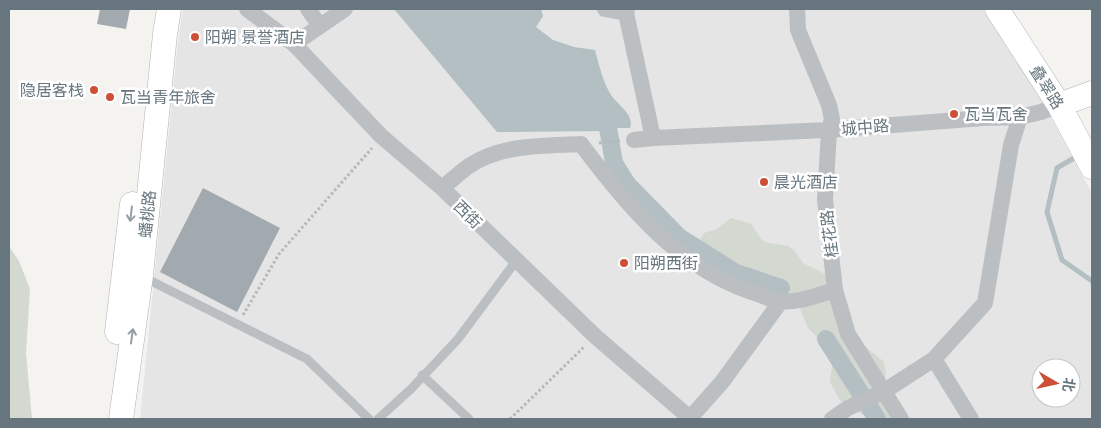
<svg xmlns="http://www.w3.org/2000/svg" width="1101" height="428" font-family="'Nunito Sans','Noto Sans SC',sans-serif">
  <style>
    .built { fill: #e4e5e4; fill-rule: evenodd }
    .green { fill: #d3d8d0 }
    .water { fill: #b3bfc2 }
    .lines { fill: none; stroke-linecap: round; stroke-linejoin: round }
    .stream { stroke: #b3bfc2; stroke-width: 5 }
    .canal { stroke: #b3bfc2; stroke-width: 18 }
    .building { fill: #a3aaaf }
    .secondary-casing { stroke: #aeb3b6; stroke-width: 25 }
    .path { stroke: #b5b8ba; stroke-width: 3; stroke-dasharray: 2.5 2.5; stroke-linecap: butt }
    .lane { stroke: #bbbfc2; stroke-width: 9 }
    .street { stroke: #bbbfc2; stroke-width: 16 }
    .secondary { stroke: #fff; stroke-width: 24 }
    .oneway { stroke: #949ea5 }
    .poi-dot { fill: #cd4f36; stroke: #fff; stroke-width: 2 }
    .labels { text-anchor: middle; stroke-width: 5; stroke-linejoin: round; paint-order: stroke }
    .poi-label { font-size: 16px; fill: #66757e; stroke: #fff; text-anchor: start }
    .street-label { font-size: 16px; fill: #66757e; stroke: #fff }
  </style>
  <rect width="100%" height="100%" fill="#f4f3f0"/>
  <path class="built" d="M183,9H793L792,27L826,112V120L823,126L632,135L634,145L712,141L830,139L837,120L804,28L802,19L803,9H983L1044,105L1092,193V419H140L178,41ZM1041,368H1071V398H1041Z"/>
  <path class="green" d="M731,218L751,224L762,240L768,243L788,246L795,251L803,263L825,274L861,343L883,361L886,371L882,400L895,419H870L841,402L830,382L832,367L831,357L821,341L808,328L799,306L722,271L699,257L700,240L704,233L717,229Z
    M9,246L19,261L30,289L26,353L32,419H9Z"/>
  <path class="water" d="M394,9H541L543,16L536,27L553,40L574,47L595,50C599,65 603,82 611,95C618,105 635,115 630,128H608L602,131L497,132Z"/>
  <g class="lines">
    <path class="stream" d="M1079,155L1057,168L1047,212L1062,260L1092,281"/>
    <path class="canal" d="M608,128L614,163L627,184L679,237L736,273L781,288
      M826,339L877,419"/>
  </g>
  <path class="building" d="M100,9H130L126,29L97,24Z
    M203,188L280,228L237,312L160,272Z"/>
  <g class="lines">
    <defs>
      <path id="secondary" d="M997,9L1059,105L1092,167
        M1059,105L1092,93
        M117,332L132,204
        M121,419L141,275L165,34L169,9"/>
    </defs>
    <use href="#secondary" class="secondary-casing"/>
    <path class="path" d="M599,143L620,141
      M243,315L279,254L372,148
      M510,419L584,347"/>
    <path class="lane" d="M143,277L307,359L369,419
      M422,375L469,419
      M378,419L411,389L458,339L516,261"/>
    <path class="street" d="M247,9L294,44L381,136L442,188L595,336L691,419
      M308,9L320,26
      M605,9L626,13
      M627,9L626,13L653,138
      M797,9L798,30L829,105L832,119L829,130L825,200L835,290L848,334L901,419
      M294,44L345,9
      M634,140L653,138L829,130L983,118L1020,117L1041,112L1059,105
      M442,188C451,181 459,173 469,166C502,144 543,146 581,144C627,206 681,271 758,294C765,297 772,300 780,301C796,304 820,294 835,290
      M934,359L971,419
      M690,418L722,382L781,301
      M832,419L848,408L883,392L934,359L985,303L1011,145L1020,117"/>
    <use href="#secondary" class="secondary"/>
  </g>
  <defs><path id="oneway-shaft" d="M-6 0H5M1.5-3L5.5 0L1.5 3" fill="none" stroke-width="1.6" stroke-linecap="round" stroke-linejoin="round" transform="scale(1.25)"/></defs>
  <g class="oneway">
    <use href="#oneway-shaft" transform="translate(131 214) rotate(97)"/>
    <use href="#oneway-shaft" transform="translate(132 336) rotate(-82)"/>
  </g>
  <g class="poi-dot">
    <circle cx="195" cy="37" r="5"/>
    <circle cx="94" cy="90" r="5"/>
    <circle cx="110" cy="97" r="5"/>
    <circle cx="954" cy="114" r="5"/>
    <circle cx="764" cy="182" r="5"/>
    <circle cx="624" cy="263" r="5"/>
  </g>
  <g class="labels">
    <g class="poi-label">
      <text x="205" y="43">阳朔 景誉酒店</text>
      <text x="84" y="96" text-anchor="end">隐居客栈</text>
      <text x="120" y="103">瓦当青年旅舍</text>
      <text x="964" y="120">瓦当瓦舍</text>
      <text x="774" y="188">晨光酒店</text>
      <text x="634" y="269">阳朔西街</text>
    </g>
    <g class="street-label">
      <text transform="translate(1047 87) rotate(58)" y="6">叠翠路</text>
      <text transform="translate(865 127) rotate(-5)" y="6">城中路</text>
      <text transform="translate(147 214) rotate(-84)" y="6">蟠桃路</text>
      <text transform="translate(468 214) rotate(45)" y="6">西街</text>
      <text transform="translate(829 234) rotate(-97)" y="6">桂花路</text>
    </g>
  </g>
  <rect width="1101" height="428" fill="none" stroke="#66757e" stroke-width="20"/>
  <g transform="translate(1056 383) rotate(99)"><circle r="24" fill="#ffffff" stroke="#c2c8cb"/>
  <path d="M0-4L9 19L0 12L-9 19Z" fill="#cd4f36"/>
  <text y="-8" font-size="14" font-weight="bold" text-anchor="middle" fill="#66757e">北</text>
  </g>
</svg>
